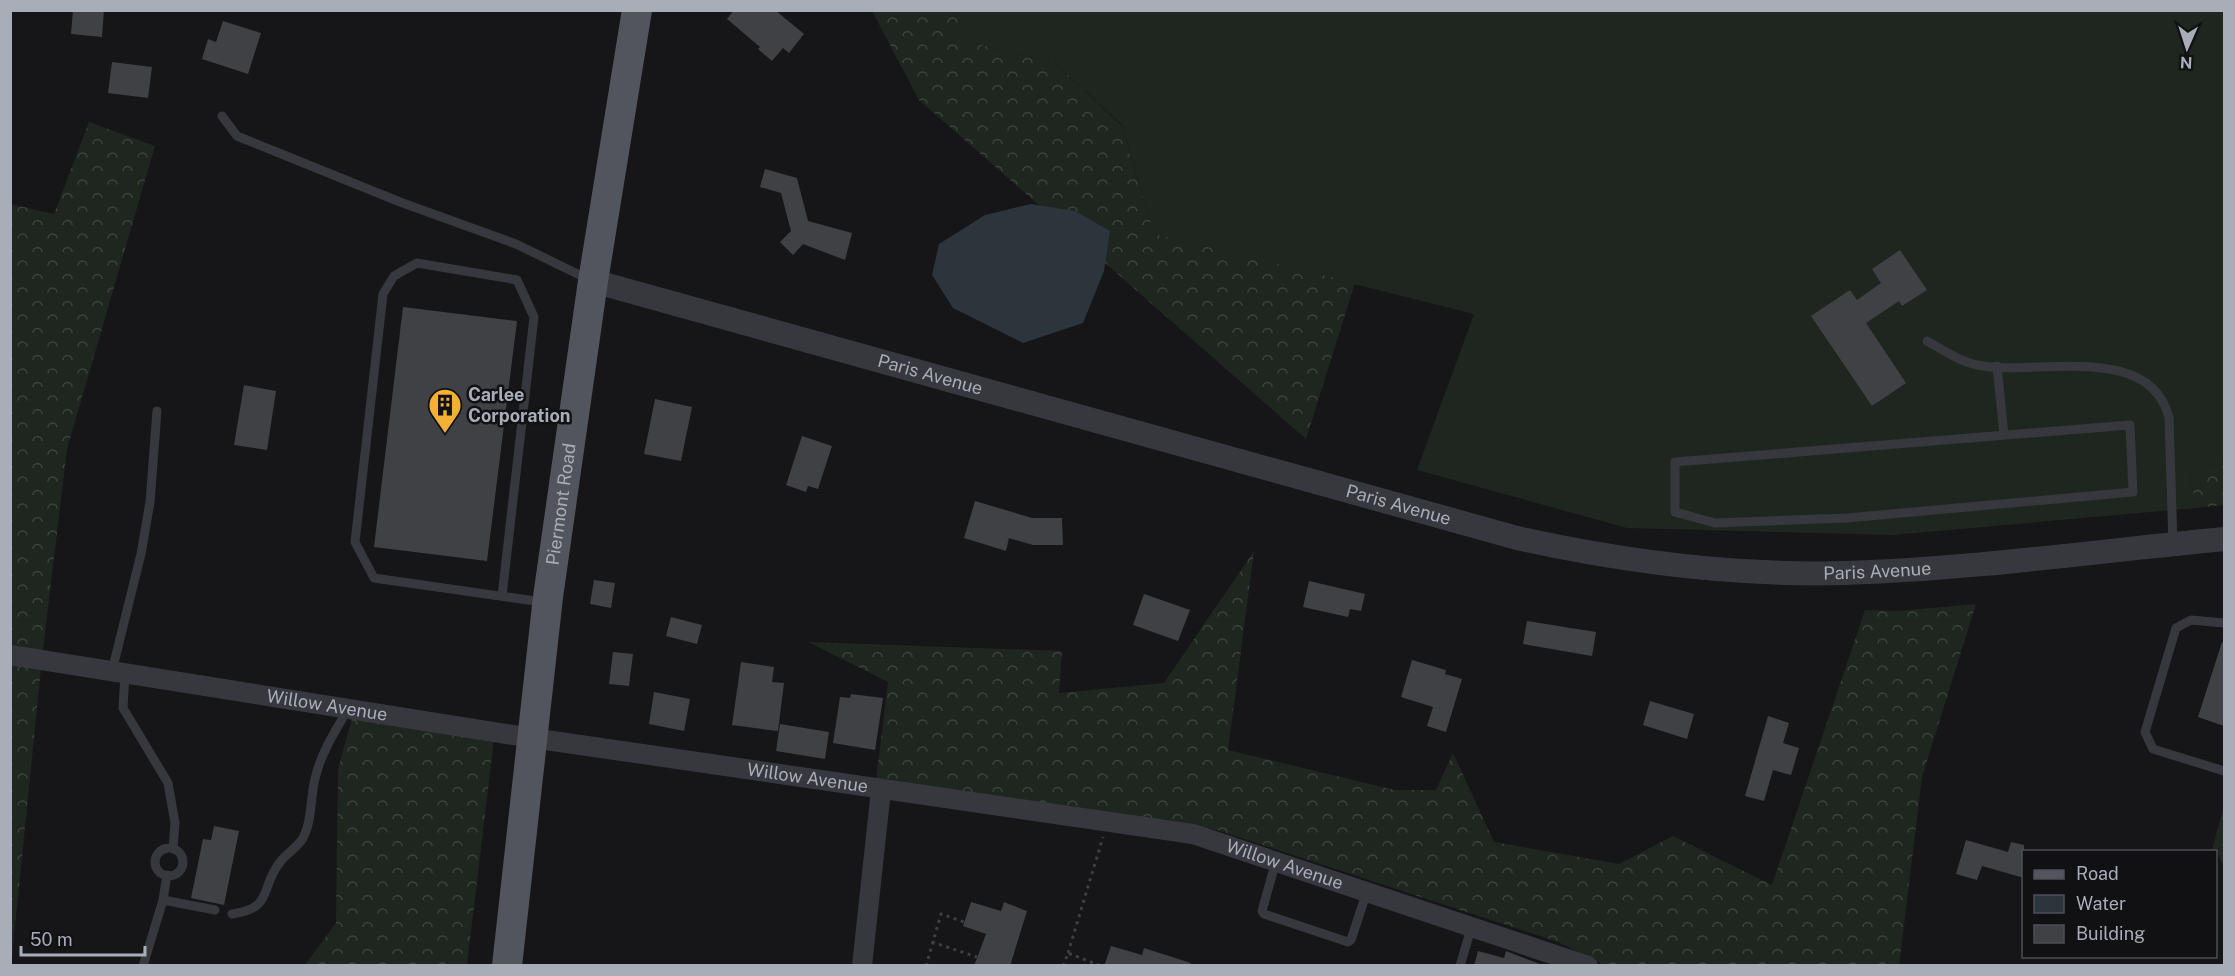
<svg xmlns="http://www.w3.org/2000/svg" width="2235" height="976" font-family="'Public Sans',sans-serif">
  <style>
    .grass { fill: #1e261f }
    .forest { fill: url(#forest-crowns) }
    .water { fill: #2c353c }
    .building { fill: #404145 }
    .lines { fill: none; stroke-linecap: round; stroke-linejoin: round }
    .path { stroke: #3d3f44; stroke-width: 3; stroke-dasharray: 3 4.5; stroke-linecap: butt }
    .service { stroke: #37383d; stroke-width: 9 }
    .minor { stroke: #37383d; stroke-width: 20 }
    .tertiary { stroke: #37383d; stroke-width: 24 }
    .primary { stroke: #53555c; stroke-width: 30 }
    .labels { text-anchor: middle; stroke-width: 5; stroke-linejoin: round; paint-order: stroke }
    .street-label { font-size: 18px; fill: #a8adb8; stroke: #111113 }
    .poi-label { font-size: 18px; font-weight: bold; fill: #a8adb8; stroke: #111113; text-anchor: start }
  </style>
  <defs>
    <pattern id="forest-crowns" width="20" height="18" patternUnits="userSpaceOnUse" patternTransform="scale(1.5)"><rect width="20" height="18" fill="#1e261f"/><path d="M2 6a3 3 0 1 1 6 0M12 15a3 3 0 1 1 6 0" fill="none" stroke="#3c433d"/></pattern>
  </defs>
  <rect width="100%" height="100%" fill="#161618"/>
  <path class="grass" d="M955,11H2224V460L2190,475L2196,508L1893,535L1627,528L1417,470L1474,314L1154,234L1122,125L1055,63L964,41Z"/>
  <path class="forest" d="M872,11H955L964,41L1055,63L1122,126L1154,234L1355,283L1306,439L919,100Z
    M89,122L155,146L67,449L42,658L11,966V204L54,214Z
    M2224,460V505L2196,508L2190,475Z
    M1254,551L1228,750L1395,790H1436L1453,753L1494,842L1619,864L1673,836L1772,885L1865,610L1897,611L1976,604L1922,777L1899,966L1604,965L1558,942L1217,830L875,789L888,682L808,642L1062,651L1059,693L1164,683Z
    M356,704L495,731L467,965L304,966L336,923L338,769Z
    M2224,806V866L2216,852L2212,850Z"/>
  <path class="water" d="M1031,204L1075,211L1110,231L1104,271L1083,323L1023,343L953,308L932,275L939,244L985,215Z"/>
  <path class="building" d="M73,10H104L102,37L71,34Z
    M734,10H775L804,34L789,53L783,48L772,61L758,49L760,47L727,19Z
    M223,21L261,33L248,74L202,59L208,39L216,42Z
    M112,62L152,67L148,98L108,93Z
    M765,169L797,178L808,221L852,233L845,260L803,244L793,255L780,242L791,231L781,193L760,187Z
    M1900,250L1927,290L1902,306L1899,301L1866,323L1906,383L1872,406L1811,316L1850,290L1857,300L1881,283L1872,269Z
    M403,307L517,321L487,561L374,547Z
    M244,385L276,391L267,450L234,445Z
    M655,399L692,407L681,461L644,454Z
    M802,436L832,446L818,489L808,486L806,492L786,485Z
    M975,501L1032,518H1062L1063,545H1033L1009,538L1006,551L964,538Z
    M594,580L615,583L611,608L590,604Z
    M1309,581L1365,594L1361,611L1350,609L1348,617L1303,607Z
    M1144,594L1190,610L1178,641L1133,625Z
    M671,617L702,625L697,644L666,636Z
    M1527,621L1596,632L1592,656L1523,644Z
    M2222,642L2224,643V726L2198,717Z
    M613,652L633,654L629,686L609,684Z
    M1412,660L1446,670L1445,674L1462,679L1446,732L1427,726L1433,707L1401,697Z
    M741,662L774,667L772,682L784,683L778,731L732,725Z
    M654,692L690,699L684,731L649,724Z
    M851,694L883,698L875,750L833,743L840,697L850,698Z
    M1650,701L1694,714L1687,739L1643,725Z
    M1768,716L1789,723L1783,743L1799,748L1791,775L1773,770L1764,801L1745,796Z
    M780,724L829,732L825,759L776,751Z
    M214,826L239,831L224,905L191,898L203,839L211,840Z
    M1966,840L2008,852L2011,842L2024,845V878L1982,866L1977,880L1956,874Z
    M971,902L1001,911L1004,902L1027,911L1010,966H974L986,934L963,926Z
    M1111,946L1142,955L1144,948L1191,963V966H1104Z
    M1478,951L1504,958L1506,951L1545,966H1474Z"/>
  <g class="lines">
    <path class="path" d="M932,942L977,957
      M1068,953L1103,837
      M926,966L941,914L964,922
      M1063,966L1068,953L1101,966"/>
    <path class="service" d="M222,116L237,136L400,202L516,244L588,279
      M1927,341C1942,349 1960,362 1977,365C2033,377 2150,340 2169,418L2173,544
      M1997,366L2004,435
      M2130,425L2133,492L1847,518L1715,523L1675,512V462Z
      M502,596L534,317L517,280L417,263L394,276L383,294L355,542L374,578L542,602
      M2224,623L2191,620L2176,628L2145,732L2153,749L2224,771
      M112,671L141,554L150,502L157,411
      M125,674L123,708L168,783L175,823L173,849
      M155 862a14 14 0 1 1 28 0a14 14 0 1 1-28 0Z
      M1276,861L1262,911L1264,914L1348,942L1351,940L1367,891
      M163,900L167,875
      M232,914C275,908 259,887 281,861C287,853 298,847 303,838C313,819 310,794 316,775C322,751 336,730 348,709
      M143,966L163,900L215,910
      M1460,966L1472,925"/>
    <g class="minor">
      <path id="s1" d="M10,655L532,738L1193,834L1588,966"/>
      <path d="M862,966L881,790"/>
    </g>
    <path class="tertiary" id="s2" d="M593,281L1517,538C1625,562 1735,576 1845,573C1972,569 2099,551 2224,539"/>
    <path class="primary" id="s3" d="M507,966L548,597L593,281L637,10"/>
  </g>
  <defs>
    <symbol id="building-pin" viewBox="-11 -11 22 30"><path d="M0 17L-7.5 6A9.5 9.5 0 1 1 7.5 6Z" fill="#f2b134" stroke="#111113"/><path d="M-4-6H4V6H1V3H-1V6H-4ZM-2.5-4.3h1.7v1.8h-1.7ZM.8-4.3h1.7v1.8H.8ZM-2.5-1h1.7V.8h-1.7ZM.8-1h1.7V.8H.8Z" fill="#111"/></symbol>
  </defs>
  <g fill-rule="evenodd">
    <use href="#building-pin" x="426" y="386" width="38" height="52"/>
  </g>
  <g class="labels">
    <g class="street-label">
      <text dy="6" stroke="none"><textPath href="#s2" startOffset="350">Paris Avenue</textPath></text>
      <text dy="6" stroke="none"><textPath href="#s2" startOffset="836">Paris Avenue</textPath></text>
      <text dy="6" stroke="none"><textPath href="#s3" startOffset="465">Piermont Road</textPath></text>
      <text dy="6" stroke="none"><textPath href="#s2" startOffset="1322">Paris Avenue</textPath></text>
      <text dy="6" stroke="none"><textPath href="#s1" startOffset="321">Willow Avenue</textPath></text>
      <text dy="6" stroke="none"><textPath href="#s1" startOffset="807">Willow Avenue</textPath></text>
      <text dy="6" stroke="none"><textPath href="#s1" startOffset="1293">Willow Avenue</textPath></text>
    </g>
    <g class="poi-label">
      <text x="468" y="401">Carlee<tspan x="468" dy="21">Corporation</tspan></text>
    </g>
  </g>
  <rect width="2235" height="976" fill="none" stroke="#a8adb8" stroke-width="24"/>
  <rect x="2022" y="850" width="195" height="108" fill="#111113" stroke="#4d4f55" stroke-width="1.5"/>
  <rect x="2034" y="870" width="30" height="9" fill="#53555c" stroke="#4d4f55" stroke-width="1.5"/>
  <text x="2076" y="880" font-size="18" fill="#a8adb8">Road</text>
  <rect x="2034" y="895" width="30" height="18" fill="#2c353c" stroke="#4d4f55" stroke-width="1.5"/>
  <text x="2076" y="910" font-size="18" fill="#a8adb8">Water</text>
  <rect x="2034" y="925" width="30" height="18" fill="#404145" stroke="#4d4f55" stroke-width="1.5"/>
  <text x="2076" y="940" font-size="18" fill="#a8adb8">Building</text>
  <g transform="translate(2187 48) rotate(183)" stroke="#111113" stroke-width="4.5" paint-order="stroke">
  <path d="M0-4.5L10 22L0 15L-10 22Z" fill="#a8adb8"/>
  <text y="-9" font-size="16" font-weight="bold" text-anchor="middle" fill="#a8adb8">N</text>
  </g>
  <path d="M21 946v9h124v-9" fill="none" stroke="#a8adb8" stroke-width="3"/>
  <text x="30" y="946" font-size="18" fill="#a8adb8" stroke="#111113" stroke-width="4.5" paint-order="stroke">50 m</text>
</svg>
